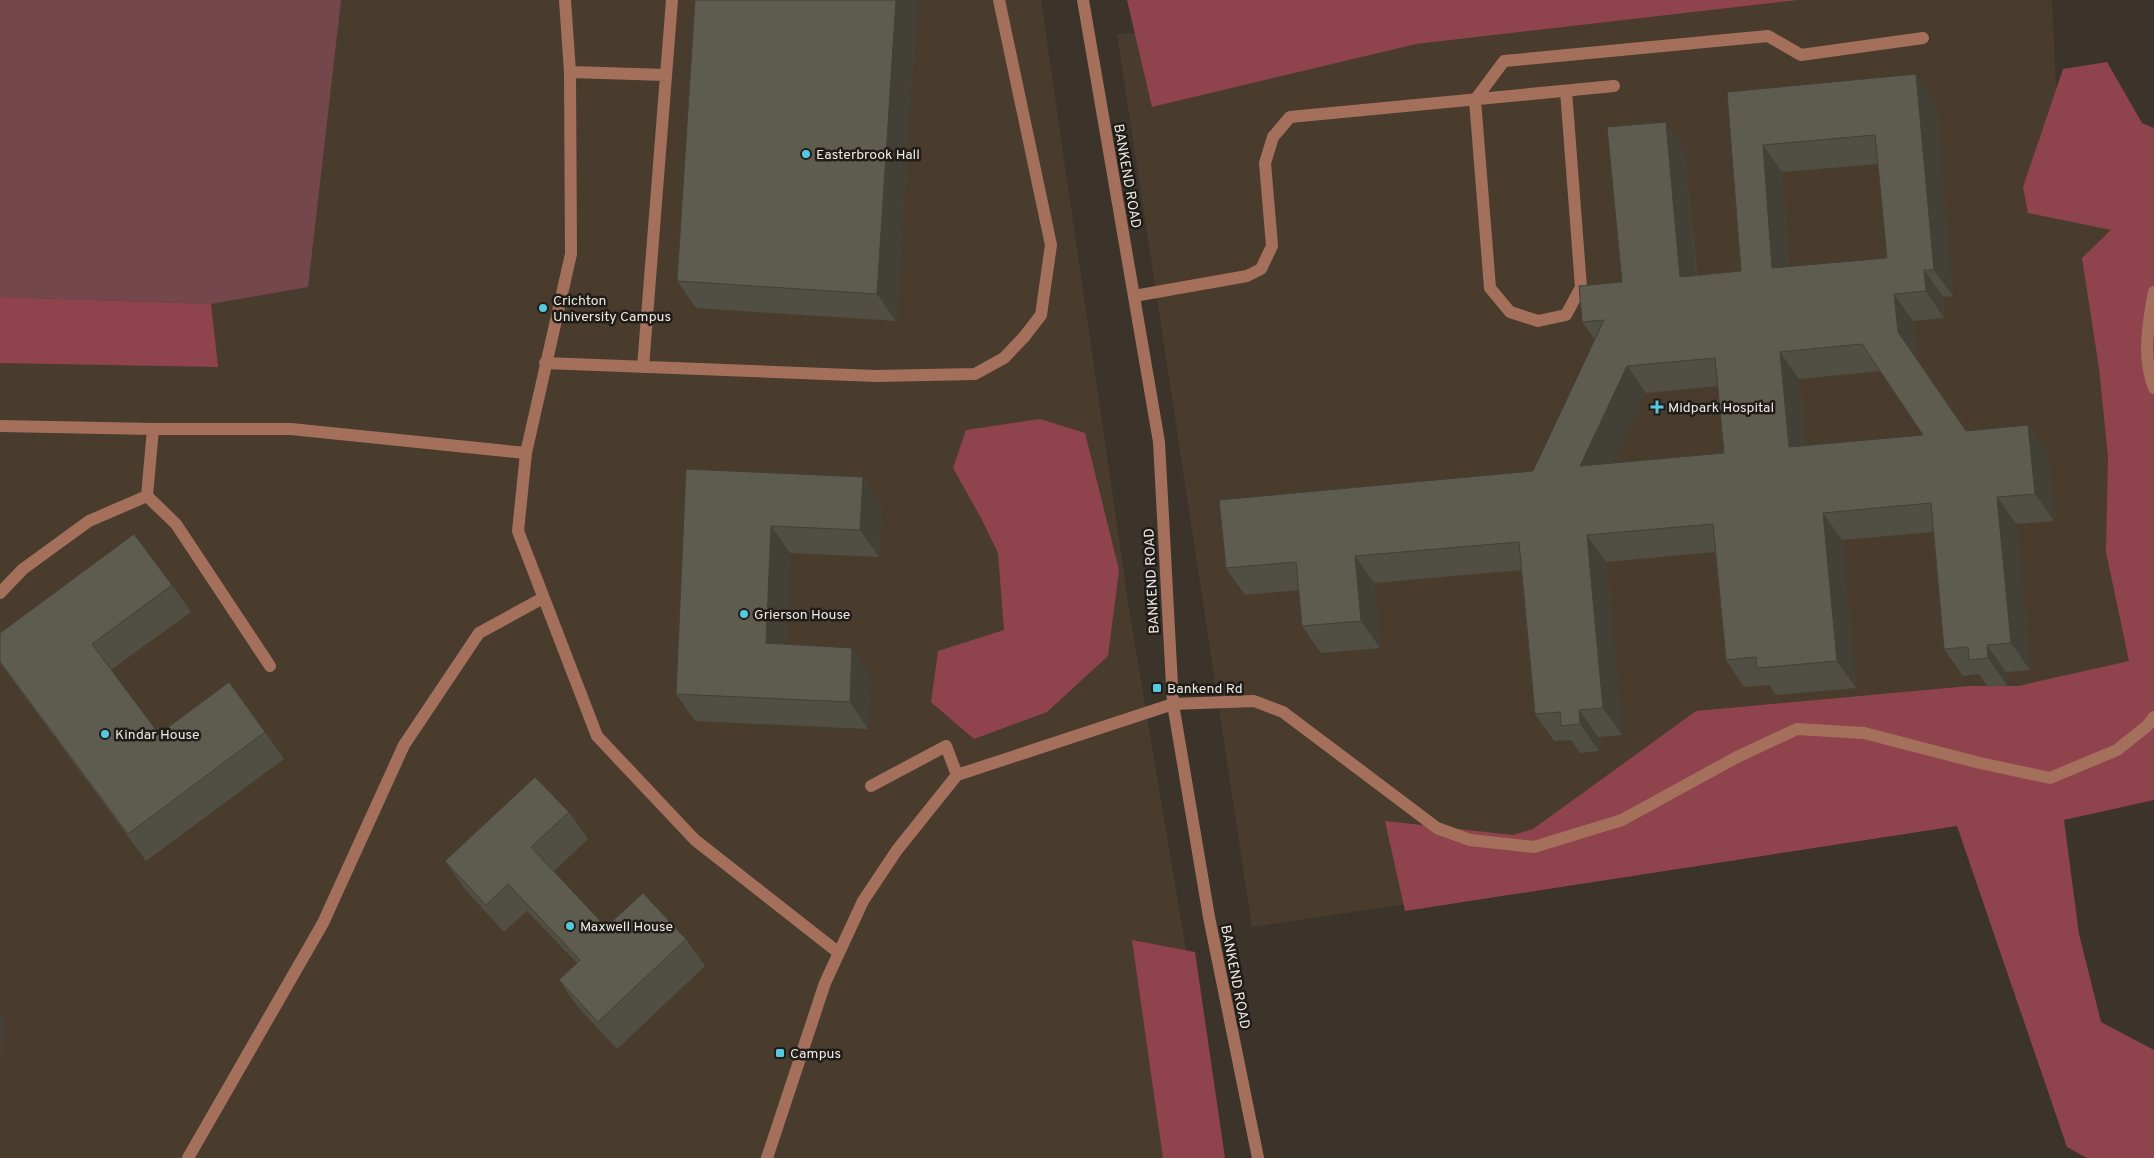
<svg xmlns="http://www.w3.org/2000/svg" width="2154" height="1158" font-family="Overpass,sans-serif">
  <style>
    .built { fill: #493c2d }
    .green { fill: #74474c }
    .forest { fill: #8f434d }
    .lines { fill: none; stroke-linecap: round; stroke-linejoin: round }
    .minor { stroke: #a4705c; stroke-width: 12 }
    .wall { fill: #514f44; fill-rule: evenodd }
    .shaded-wall { fill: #424037 }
    .building { fill: #5e5c4f; stroke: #424037; fill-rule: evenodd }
    .poi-dot { fill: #56c9e1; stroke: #201c18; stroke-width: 2 }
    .labels { text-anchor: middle; stroke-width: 5; stroke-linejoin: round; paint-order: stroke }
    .poi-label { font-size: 14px; fill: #efe9e3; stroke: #201c18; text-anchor: start }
    .street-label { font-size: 14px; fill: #efe9e3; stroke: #201c18 }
  </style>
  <rect width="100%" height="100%" fill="#3c342a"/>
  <path class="built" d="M0,0H1041L1130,615L1221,1158H0Z
    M1666,0H2052L2061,194L2127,195L2154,793L1252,927L1117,34Z"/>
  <path class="green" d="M0,0H341L308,287L211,304L0,297Z"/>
  <path class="forest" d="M1127,0H1798L1416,44L1152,107Z
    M2107,62L2142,123L2154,128V800L2064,820L2079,934L2101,1022L2154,1050V1158H2087L2067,1147L1957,826L1405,911L1385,821L1513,835L1533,829L1696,711L1969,686H2018L2129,661L2106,552L2108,457L2099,368L2082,258L2111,230L2028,213L2023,187L2063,69Z
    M0,297L211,304L218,367L0,363Z
    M1040,419L1085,433L1119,570L1108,656L1047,712L974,739L931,702L938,651L1004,630L998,553L981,518L953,468L966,430Z
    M1132,940L1195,952L1225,1158H1163Z"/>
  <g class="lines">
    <path class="minor" d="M565,0L570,72L571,254L526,453L518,531L597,736L695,840L839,953
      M1083,0L1159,442L1173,704L1209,917L1258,1158
      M570,72L666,75
      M1566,91L1581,287L1566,315L1538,321L1510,312L1490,288L1475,100L1504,61L1768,36L1801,55L1923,38
      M2154,292C2148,323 2142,358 2154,388
      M1134,296L1247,276L1261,269L1272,246L1265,163L1273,137L1290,117L1614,86
      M545,363L876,376L975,374L1004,358L1024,337L1041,315L1051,245L999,0
      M643,367L672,0
      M0,426L153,429H291L526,453
      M147,496L176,524L270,666
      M0,593L23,569L89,521L147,496L153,429
      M871,786L946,746L957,775
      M188,1158L323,923L404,745L479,633L543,598
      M767,1158L825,983L863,901L897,850L957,775L1173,704L1254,701L1283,712L1437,828L1470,840L1534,847L1622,820L1737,757L1797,729L1864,733L1980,763L2050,778L2117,750L2147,726L2154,717"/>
  </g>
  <path class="wall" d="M695,0H917L896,321L696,308L677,281Z
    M1727,92L1935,101L1953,296L1943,297L1944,318L1913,321L1917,359L1966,431L2047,452L2054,521L2016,524L2030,670L2006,672L2007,685L1988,687L1979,674L1963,676L1944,649L1933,532L1842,540L1856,688L1776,695L1769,685L1744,687L1726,660L1715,552L1606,562L1622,735L1598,737L1599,751L1580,753L1571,740L1554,741L1535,714L1521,570L1374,583L1380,648L1321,653L1302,626L1299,590L1245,595L1226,568L1533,471L1595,340L1582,322L1622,282L1684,149L1697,275L1741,271ZM1878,164L1887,258L1789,267L1782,172ZM1880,371L1923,435L1805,446L1799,379ZM1718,386L1724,453L1613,463L1646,393Z
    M686,469L881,504L879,557L790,553L786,644L871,674L868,729L695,721L676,694Z
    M172,585L191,612L111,670L159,734L265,732L284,759L146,861L0,663V633Z
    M569,812L588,839L554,871L606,927L686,939L705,966L617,1049L578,1007L559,980L577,963L527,911L504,932L464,888L445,861Z"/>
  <path class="shaded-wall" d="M896,0H917L896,321L877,294Z
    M1916,74L1935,101L1953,296L1934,270Z
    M1666,122L1684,149L1699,303L1680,277Z
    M1763,145L1782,172L1791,295L1772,268Z
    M1924,270L1943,297L1944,318L1926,291Z
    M1894,294L1913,321L1917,359L1898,332Z
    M1780,352L1799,379L1808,474L1789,447Z
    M1627,366L1646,393L1599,493L1580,466Z
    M2028,425L2047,452L2054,521L2035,494Z
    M863,477L881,504L879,557L860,530Z
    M1997,497L2016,524L2030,670L2011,643Z
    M1823,513L1842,540L1856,688L1837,661Z
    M771,526L790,553L785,670L766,643Z
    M1587,535L1606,562L1622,735L1603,708Z
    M1355,556L1374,583L1380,648L1361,621Z
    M1987,645L2006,672L2007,685L1988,658Z
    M852,648L871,674L868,729L850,702Z
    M1579,710L1598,737L1599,751L1580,724Z
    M0,1013L4,1019L0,1070Z"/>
  <path class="building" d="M695,0H896L877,294L677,281Z
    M1916,74L1934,270H1924L1926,291L1894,294L1898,332L1966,431L2028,425L2035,494L1997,497L2011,643L1987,645L1988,658L1969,660L1968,647L1944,649L1931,503L1823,513L1837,661L1757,668L1756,657L1726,660L1713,524L1587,535L1603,708L1579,710L1580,724L1561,726L1560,712L1535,714L1519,542L1355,556L1361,621L1302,626L1296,562L1226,568L1219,500L1533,471L1604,320L1582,322L1579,286L1622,282L1607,127L1666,122L1680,277L1741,271L1727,92ZM1875,135L1887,258L1772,268L1763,145ZM1862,344L1923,435L1789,447L1780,352ZM1715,358L1724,453L1580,466L1627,366Z
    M686,469L863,477L860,530L771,526L766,643L852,648L850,702L676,694Z
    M134,534L172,585L92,644L159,734L229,682L265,732L128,834L0,662V633Z
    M535,777L569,812L531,847L606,927L643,893L686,939L598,1022L559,980L580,960L508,884L486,905L445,861Z"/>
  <g class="poi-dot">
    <circle cx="806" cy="154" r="5"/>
    <circle cx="543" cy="308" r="5"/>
    <path d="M1654.5 399.5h5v5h5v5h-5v5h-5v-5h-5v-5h5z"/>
    <circle cx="744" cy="614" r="5"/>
    <rect x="1152" y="683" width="10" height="10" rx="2.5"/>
    <circle cx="105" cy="734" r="5"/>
    <circle cx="570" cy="926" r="5"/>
    <rect x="775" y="1048" width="10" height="10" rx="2.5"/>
  </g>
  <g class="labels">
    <g class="poi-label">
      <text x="816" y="159">Easterbrook Hall</text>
      <text x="553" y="305">Crichton<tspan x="553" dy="16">University Campus</tspan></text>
      <text x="1668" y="412">Midpark Hospital</text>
      <text x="754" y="619">Grierson House</text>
      <text x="1167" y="693">Bankend Rd</text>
      <text x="115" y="739">Kindar House</text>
      <text x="580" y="931">Maxwell House</text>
      <text x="790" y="1058">Campus</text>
    </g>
    <g class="street-label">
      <text transform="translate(1128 176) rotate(80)" y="5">BANKEND ROAD</text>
      <text transform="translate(1151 581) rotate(-93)" y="5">BANKEND ROAD</text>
      <text transform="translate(1236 977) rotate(79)" y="5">BANKEND ROAD</text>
    </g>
  </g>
</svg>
